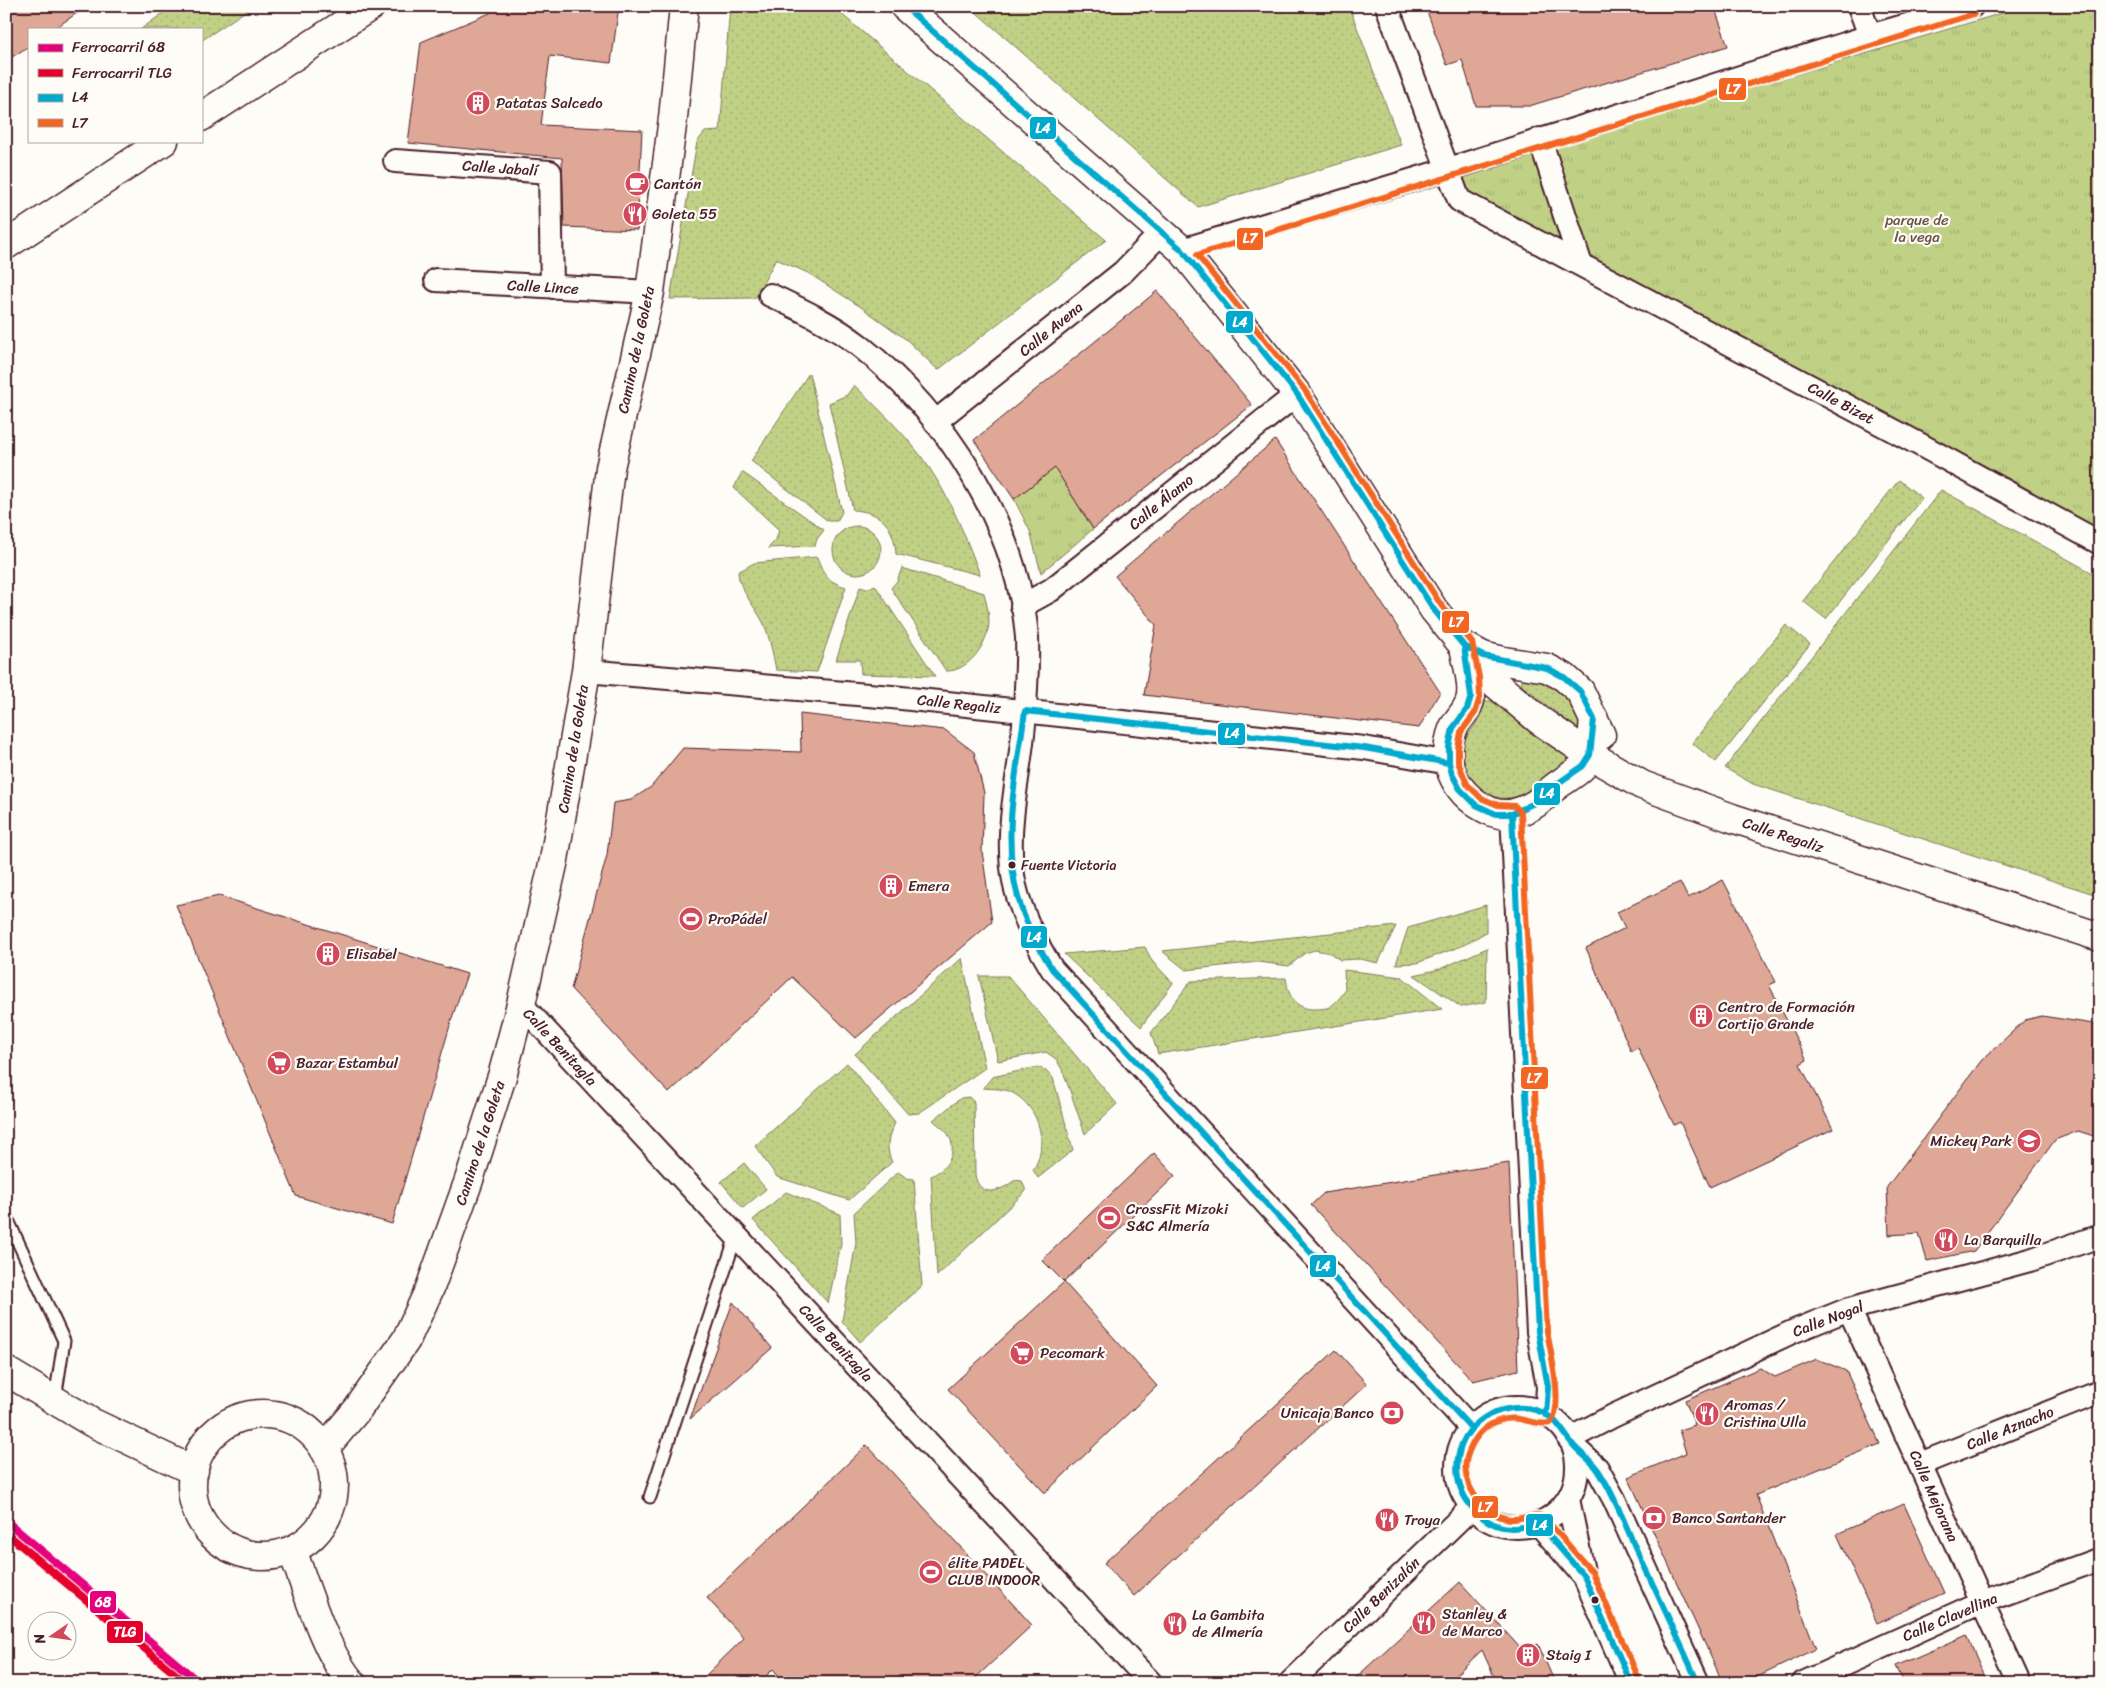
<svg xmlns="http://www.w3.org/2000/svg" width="2106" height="1689" font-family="Sriracha,sans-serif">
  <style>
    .grass { fill: url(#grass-dots); stroke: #857858 }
    .park { fill: url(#park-tufts); stroke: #857858 }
    .building { fill: #dfa796; stroke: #4a1f2b }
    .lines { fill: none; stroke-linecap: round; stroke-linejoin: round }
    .service-casing { stroke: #4a1f2b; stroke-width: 15 }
    .minor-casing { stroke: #4a1f2b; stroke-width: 26 }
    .tertiary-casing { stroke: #4a1f2b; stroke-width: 31 }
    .secondary-casing { stroke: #4a1f2b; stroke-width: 31 }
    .service { stroke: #fdfcf7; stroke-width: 11 }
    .minor { stroke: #fdfcf7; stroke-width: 22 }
    .tertiary { stroke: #fdfcf7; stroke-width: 28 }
    .secondary { stroke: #fdfcf7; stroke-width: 28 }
    .bus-1-casing { stroke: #fdfcf7; stroke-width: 10 }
    .bus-2-casing { stroke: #fdfcf7; stroke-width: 10 }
    .bus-1 { stroke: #00a9ce; stroke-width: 6 }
    .bus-2 { stroke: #f26522; stroke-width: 6 }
    .rail-1-casing { stroke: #fdfcf7; stroke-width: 11 }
    .rail-2-casing { stroke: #fdfcf7; stroke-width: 11 }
    .rail-1 { stroke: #e5007d; stroke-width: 8 }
    .rail-2 { stroke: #e4002b; stroke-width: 8 }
    .bus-dot { fill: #4a1f2b; stroke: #fdfcf7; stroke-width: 2 }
    .labels { text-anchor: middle; stroke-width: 4.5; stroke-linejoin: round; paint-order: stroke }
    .bus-label { font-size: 14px; fill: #4a1f2b; stroke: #fdfcf7; text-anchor: start }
    .poi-label { font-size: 15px; fill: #4a1f2b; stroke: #fdfcf7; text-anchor: start }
    .street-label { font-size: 15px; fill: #4a1f2b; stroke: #fdfcf7 }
    .park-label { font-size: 15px; fill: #6d5446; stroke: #fdfcf7 }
    .line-badge { stroke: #fdfcf7; stroke-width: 2 }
    .badge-label { font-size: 14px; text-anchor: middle; font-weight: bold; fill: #fff }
  </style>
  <defs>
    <pattern id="grass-dots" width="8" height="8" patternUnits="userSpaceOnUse" patternTransform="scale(1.25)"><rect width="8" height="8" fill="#c0d186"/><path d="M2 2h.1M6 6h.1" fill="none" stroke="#a6b374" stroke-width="1.8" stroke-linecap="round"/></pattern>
    <pattern id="park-tufts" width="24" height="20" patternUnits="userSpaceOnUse" patternTransform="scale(1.25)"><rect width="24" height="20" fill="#c0d186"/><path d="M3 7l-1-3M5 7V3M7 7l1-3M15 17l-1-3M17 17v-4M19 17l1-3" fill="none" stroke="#a6b374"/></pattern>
  </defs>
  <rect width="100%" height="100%" fill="#fdfcf7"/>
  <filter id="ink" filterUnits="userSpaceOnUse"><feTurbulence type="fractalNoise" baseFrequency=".02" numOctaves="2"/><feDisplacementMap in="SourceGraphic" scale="10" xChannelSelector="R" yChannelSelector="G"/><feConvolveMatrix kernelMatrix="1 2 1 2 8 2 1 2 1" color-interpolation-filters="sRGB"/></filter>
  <g filter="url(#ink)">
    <path class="grass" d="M173,6H253L201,41V29H141Z
      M730,6H832L1106,240L938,370L907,340L861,307L808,273L776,259L755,298L670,299L697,142L705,132L720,131Z
      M969,6H1349L1401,145L1198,207Z
      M809,373L842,512L837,521H828L751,461Z
      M854,385C884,414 916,444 937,480C955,510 968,542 980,575L896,554C894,526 882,512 853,510L829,403L847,395Z
      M742,472L824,530L817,539L815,546L768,548L776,540L779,530L734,488Z
      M1899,480L1922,498L1826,619L1803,601Z
      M1941,490L2100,577V896L1753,784L1725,768Z
      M833 550a24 24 0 1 1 48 0a24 24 0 1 1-48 0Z
      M817,557C824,575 827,581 846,587L817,672L776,670C773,655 770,639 764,624C756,607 739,591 738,572L754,563Z
      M902,568L984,593C986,602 989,612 989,621C989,642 969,672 946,671L891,588L897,581Z
      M875,585L935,676L861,674L860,660H836L860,587L867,589Z
      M1786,625L1810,644L1716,762L1692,743Z
      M1524,677L1559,686L1581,711L1580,731L1521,685V679Z
      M1486,701H1495L1527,730L1568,758L1566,767C1547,769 1540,790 1522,795C1513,798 1501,800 1492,796C1476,790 1460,770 1461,751C1461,741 1470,733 1475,725C1480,718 1482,708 1486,701Z
      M1486,905V932L1464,945L1417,963L1396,964L1408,928Z
      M1396,926L1378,963L1360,959L1340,960L1330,953L1315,950L1305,953L1289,966L1258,962L1186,970L1162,951Z
      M1145,947L1152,961L1173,983L1141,1027L1064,954Z
      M1487,948L1486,1002L1461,1007L1414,975L1440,969Z
      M962,958L985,1068L919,1113L908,1114L855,1054Z
      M1344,970L1402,977L1442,1009L1158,1054L1151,1033L1191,981L1286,978C1288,994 1293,1007 1311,1009C1316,1009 1323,1009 1327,1008C1335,1005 1340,997 1345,991Z
      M979,976H1008L1117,1104L1085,1134L1063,1071L1056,1059L1046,1052L998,1061Z
      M847,1063L895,1123C888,1136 885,1148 892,1162L849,1200L777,1177L755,1146Z
      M1038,1067L1047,1071L1053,1078L1073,1150L1038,1178L1033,1170C1049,1145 1040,1108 1013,1093C1004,1088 993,1089 983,1088L992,1077Z
      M969,1097L974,1102L975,1175C980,1199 1000,1192 1015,1180L1022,1181L1026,1191L937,1276L931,1176C947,1169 959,1152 948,1134C945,1129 938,1125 933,1120L961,1098Z
      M744,1163L766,1189L743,1208L721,1182Z
      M898,1172L907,1178L914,1179L922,1286L860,1342L842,1321L856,1243L854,1213Z
      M786,1192L840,1214L841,1244L828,1303L753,1220Z"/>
    <path class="park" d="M2026,6H2100V534L1463,193L1464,178L1471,171Z
      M1055,468L1093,529L1041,573L1030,531L1014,499Z"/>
    <path class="building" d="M6,6H87L54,29H29V46L6,61Z
      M492,6H619L611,63L550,56L541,125L642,130L637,230L564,227L562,158L408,143L421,42L490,13Z
      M1425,6H1714L1728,46L1529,106H1476L1462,60L1447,65Z
      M1157,291L1252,405L1093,529L1055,468L1014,499L974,440Z
      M1275,440L1440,692L1419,728L1144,695L1156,625L1115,576Z
      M800,714L945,730L974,752L984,793L982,851L992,922L856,1038L792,977L669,1093L571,989L607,855L613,803L631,800L651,787L683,748L801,752Z
      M1723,880L1776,982L1769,985L1807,1060L1800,1064L1833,1129L1710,1187L1680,1122L1674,1125L1638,1048L1631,1051L1586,948L1625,928L1617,912L1680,882L1688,898Z
      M219,896L467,974L453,1015L392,1224L296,1196L176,905Z
      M2042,1016L2100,1025V1138L2078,1131L2055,1140L1974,1251L1927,1261L1919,1233L1889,1235L1887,1187L1981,1061L2025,1020Z
      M1154,1153L1175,1176L1064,1282L1042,1260Z
      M1509,1163L1518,1370L1473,1381L1311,1205L1324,1193Z
      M1064,1282L1157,1386L1045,1493L948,1389Z
      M733,1302L772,1348L690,1419Z
      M1336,1350L1367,1384L1134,1596L1104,1563Z
      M1817,1359L1846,1371L1880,1444L1756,1495L1816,1649L1745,1683H1723L1628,1477L1686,1453L1679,1430L1695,1425L1685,1400L1760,1368L1775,1377Z
      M867,1445L1032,1625L970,1683H785L773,1669L759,1683H698L744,1638L707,1598Z
      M1904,1504L1944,1593L1877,1623L1837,1534Z
      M1460,1582L1523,1651L1538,1644L1555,1683H1497L1482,1650L1447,1683H1350Z
      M1967,1635L1988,1683H1904L1896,1666Z"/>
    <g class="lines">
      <defs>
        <path id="service" d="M6,1216L64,1341L55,1399
          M650,1497L736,1236"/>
        <path id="minor" d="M1387,6L1459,200L1581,265
          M1859,6L1870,36
          M1540,139L1581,265L1919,444L2100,543
          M395,161L550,172L552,287
          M1182,250L1449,169L1870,36L1972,6
          M436,280L650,292
          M770,295C802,310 832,324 860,346C946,414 1018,526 1027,637C1028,661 1026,685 1025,709C1023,767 1002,827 1015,886C1022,916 1036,943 1052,969L1471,1428
          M935,422L1123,272L1162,232
          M1022,606L1051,590L1297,394
          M586,671L892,697L1364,748L1449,763
          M1512,814L1538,1332L1548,1387L1546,1415
          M521,1004L1151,1683
          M1849,1309L2019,1683
          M1457 1467a60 60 0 1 1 120 0a60 60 0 1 1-120 0Z
          M1569,1439L1613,1416L1792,1332L1849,1309L2030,1260L2100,1236
          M1573,1446L1597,1468L1614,1499L1698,1683
          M1920,1464L2100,1392
          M1568,1499L1584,1576L1631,1683
          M1539,1524L1582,1574
          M1290,1683L1472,1507
          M1803,1683L1982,1602L2100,1559"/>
        <path id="tertiary" d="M904,6L1182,250L1297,394L1434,610L1492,681L1539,720L1590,755L1642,785L1732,818L2100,937
          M1464,647C1467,663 1473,681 1471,696C1469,711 1458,717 1453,729C1439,766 1458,797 1492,812C1511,819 1535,807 1547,794C1558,782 1573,777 1583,766C1594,755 1592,733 1594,719
          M1466,647L1483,656L1504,661L1547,668L1564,677L1580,691L1601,735"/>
        <path id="secondary" d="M201,117L371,6
          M6,245L164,141
          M6,1371L91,1422L194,1471
          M192 1485a71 71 0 1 1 142 0a71 71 0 1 1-142 0Z
          M324,1449L357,1410L406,1340L430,1288L469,1180L503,1073L521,1004L554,860L586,671L610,468L650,292L673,118L684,6
          M292,1550C307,1589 325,1653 352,1683"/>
      </defs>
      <use href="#service" class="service-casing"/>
      <use href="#minor" class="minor-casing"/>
      <use href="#tertiary" class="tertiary-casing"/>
      <use href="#secondary" class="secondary-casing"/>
      <use href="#service" class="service"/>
      <use href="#minor" class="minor"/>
      <use href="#tertiary" class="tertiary"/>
      <use href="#secondary" class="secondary"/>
      <defs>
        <path id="bus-1" d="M904,6L1182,250
          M904,6L1182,250
          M1182,250L1297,394
          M1297,394L1434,610
          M1297,394L1434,610
          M1434,610L1464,646
          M1464,646L1483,656L1547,668L1564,677L1580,691L1594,719L1590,755L1583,766L1554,786L1542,799L1512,814H1496L1476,805L1460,789L1452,774L1449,763V747L1453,728L1467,709L1471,696Z
          M1449,763L1364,748L1025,711C1017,772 1001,836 1018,897C1025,923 1038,946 1052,969L1471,1428
          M1512,814L1538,1332L1548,1387L1546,1415
          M1631,1683L1584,1576L1539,1524C1530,1525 1521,1528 1513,1528C1487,1529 1462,1503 1458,1478C1455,1460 1460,1440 1474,1426C1493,1407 1527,1401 1550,1417C1561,1425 1566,1437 1574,1446C1582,1455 1592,1461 1598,1470C1614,1494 1624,1522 1636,1549C1657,1593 1678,1638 1698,1683"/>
        <path id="bus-2" d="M1639,1679L1592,1572L1544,1517C1534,1512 1522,1520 1511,1519C1484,1517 1459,1483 1467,1457C1472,1441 1482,1427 1498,1421C1518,1413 1536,1427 1550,1423C1565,1409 1550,1350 1547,1331L1521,813L1515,806L1498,805L1481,798L1467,784L1458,762V748L1461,732L1475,713L1480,697L1479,677L1472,642L1441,605L1304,389L1197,255L1974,14"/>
      </defs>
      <use href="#bus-1" class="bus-1-casing"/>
      <use href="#bus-2" class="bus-2-casing"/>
      <use href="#bus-1" class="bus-1"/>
      <use href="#bus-2" class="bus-2"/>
      <defs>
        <path id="rail-1" d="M6,1521L200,1683"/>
        <path id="rail-2" d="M6,1533L186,1683"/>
      </defs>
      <use href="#rail-1" class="rail-1-casing"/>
      <use href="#rail-2" class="rail-2-casing"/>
      <use href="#rail-1" class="rail-1"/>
      <use href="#rail-2" class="rail-2"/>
    </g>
  </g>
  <defs>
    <symbol id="building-disc" viewBox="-11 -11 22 22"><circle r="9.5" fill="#d1495b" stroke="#fdfcf7"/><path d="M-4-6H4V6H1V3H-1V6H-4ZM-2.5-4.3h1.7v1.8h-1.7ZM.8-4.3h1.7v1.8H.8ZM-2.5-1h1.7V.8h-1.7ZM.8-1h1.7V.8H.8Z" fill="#fff"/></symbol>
    <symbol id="cafe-disc" viewBox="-11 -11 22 22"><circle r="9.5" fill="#d1495b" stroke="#fdfcf7"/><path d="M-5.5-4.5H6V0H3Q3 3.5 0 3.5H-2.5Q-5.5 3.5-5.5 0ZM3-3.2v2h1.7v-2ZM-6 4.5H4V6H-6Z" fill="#fff"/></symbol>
    <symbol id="restaurant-disc" viewBox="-11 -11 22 22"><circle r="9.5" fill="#d1495b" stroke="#fdfcf7"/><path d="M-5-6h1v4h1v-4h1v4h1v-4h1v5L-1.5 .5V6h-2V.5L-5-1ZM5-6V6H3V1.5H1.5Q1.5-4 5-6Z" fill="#fff"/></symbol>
    <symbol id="stadium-disc" viewBox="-11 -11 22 22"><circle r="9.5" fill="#d1495b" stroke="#fdfcf7"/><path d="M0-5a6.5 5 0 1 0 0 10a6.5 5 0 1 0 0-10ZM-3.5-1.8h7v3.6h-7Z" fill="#fff"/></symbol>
    <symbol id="supermarket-disc" viewBox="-11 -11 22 22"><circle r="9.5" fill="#d1495b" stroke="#fdfcf7"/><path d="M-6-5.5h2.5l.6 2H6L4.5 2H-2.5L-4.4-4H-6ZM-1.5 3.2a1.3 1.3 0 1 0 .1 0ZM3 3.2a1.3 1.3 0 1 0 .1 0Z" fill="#fff"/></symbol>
    <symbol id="school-disc" viewBox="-11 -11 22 22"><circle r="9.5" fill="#d1495b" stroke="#fdfcf7"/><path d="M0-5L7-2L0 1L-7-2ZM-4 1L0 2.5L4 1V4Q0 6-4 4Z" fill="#fff"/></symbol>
    <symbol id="bank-disc" viewBox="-11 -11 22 22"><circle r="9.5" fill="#d1495b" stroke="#fdfcf7"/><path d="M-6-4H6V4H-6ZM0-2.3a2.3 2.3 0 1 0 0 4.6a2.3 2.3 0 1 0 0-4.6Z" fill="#fff"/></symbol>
  </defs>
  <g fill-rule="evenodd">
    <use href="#building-disc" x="464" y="89" width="28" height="28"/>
    <use href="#cafe-disc" x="623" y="170" width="28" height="28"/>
    <use href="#restaurant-disc" x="621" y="200" width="28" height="28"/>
    <use href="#building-disc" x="877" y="872" width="28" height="28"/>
    <use href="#stadium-disc" x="677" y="905" width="28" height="28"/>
    <use href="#building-disc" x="314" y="940" width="28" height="28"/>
    <use href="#building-disc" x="1687" y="1002" width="28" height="28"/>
    <use href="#supermarket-disc" x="265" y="1049" width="28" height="28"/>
    <use href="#school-disc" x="2015" y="1127" width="28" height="28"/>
    <use href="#stadium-disc" x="1095" y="1204" width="28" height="28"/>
    <use href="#restaurant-disc" x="1932" y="1226" width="28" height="28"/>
    <use href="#supermarket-disc" x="1008" y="1339" width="28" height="28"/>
    <use href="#bank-disc" x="1378" y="1399" width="28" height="28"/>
    <use href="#restaurant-disc" x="1693" y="1400" width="28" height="28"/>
    <use href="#bank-disc" x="1640" y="1504" width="28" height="28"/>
    <use href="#restaurant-disc" x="1373" y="1506" width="28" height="28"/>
    <use href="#stadium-disc" x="917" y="1558" width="28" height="28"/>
    <use href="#restaurant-disc" x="1410" y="1609" width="28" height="28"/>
    <use href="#restaurant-disc" x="1161" y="1610" width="28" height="28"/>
    <use href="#building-disc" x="1514" y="1641" width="28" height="28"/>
  </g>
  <g class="bus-dot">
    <circle cx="1012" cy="865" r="4.5"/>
    <circle cx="1595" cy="1600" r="4.5"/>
  </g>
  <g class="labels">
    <g class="bus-label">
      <text x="1021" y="870">Fuente Victoria</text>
    </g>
    <g class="poi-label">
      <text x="496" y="108">Patatas Salcedo</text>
      <text x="654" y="189">Cantón</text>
      <text x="652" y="219">Goleta 55</text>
      <text x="908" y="891">Emera</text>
      <text x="708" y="924">ProPádel</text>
      <text x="346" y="959">Elisabel</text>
      <text x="1718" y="1012">Centro de Formación<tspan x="1718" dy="17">Cortijo Grande</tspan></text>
      <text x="296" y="1068">Bazar Estambul</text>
      <text x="2012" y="1146" text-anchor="end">Mickey Park</text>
      <text x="1126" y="1214">CrossFit Mizoki<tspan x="1126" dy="17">S&amp;C Almería</tspan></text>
      <text x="1964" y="1245">La Barquilla</text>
      <text x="1040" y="1358">Pecomark</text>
      <text x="1724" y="1410">Aromas /<tspan x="1724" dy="17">Cristina Ulla</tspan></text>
      <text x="1374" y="1418" text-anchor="end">Unicaja Banco</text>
      <text x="1672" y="1523">Banco Santander</text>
      <text x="1404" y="1525">Troya</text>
      <text x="948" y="1568">élite PADEL<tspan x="948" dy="17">CLUB INDOOR</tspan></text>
      <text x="1442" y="1619">Stanley &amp;<tspan x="1442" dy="17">de Marco</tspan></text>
      <text x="1192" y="1620">La Gambita<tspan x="1192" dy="17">de Almería</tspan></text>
      <text x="1546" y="1660">Staig I</text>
    </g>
    <g class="street-label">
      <text transform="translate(500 168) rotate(4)" y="5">Calle Jabalí</text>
      <text transform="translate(543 287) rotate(3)" y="5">Calle Lince</text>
      <text transform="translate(1051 329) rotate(-39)" y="5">Calle Avena</text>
      <text transform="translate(636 350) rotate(-78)" y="5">Camino de la Goleta</text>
      <text transform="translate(1841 403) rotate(28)" y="5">Calle Bizet</text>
      <text transform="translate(1161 502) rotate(-39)" y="5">Calle Álamo</text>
      <text transform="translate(959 704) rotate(6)" y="5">Calle Regaliz</text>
      <text transform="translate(573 749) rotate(-81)" y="5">Camino de la Goleta</text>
      <text transform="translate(1783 835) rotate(18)" y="5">Calle Regaliz</text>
      <text transform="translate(560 1047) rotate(47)" y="5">Calle Benitagla</text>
      <text transform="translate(480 1143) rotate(-72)" y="5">Camino de la Goleta</text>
      <text transform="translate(1828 1319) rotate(-21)" y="5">Calle Nogal</text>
      <text transform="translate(836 1343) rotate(47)" y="5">Calle Benitagla</text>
      <text transform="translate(2010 1428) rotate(-22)" y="5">Calle Aznacho</text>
      <text transform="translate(1934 1496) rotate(66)" y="5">Calle Mejorana</text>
      <text transform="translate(1381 1595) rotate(-44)" y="5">Calle Benizalón</text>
      <text transform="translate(1950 1617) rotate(-23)" y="5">Calle Clavellina</text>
    </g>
    <g class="park-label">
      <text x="1917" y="225">parque de<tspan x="1917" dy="17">la vega</tspan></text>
    </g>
  </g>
  <g class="line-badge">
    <rect x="1718" y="77" width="29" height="24" rx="5" fill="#f26522"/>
    <rect x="1029" y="116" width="28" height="24" rx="5" fill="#00a9ce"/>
    <rect x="1236" y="227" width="28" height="24" rx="5" fill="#f26522"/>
    <rect x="1225" y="310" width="29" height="24" rx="5" fill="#00a9ce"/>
    <rect x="1441" y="610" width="29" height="24" rx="5" fill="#f26522"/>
    <rect x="1217" y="722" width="29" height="24" rx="5" fill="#00a9ce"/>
    <rect x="1533" y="782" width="28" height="24" rx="5" fill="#00a9ce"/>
    <rect x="1020" y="925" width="28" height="24" rx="5" fill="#00a9ce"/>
    <rect x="1520" y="1066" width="29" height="24" rx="5" fill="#f26522"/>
    <rect x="1309" y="1254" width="28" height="24" rx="5" fill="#00a9ce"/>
    <rect x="1471" y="1495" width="28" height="24" rx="5" fill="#f26522"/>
    <rect x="1525" y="1513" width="29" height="24" rx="5" fill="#00a9ce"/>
    <rect x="89" y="1590" width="28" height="24" rx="5" fill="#e5007d"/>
    <rect x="106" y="1620" width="38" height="24" rx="5" fill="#e4002b"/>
  </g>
  <g class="badge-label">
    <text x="1733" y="94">L7</text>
    <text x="1043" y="133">L4</text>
    <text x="1250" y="243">L7</text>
    <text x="1240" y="327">L4</text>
    <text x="1456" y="627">L7</text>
    <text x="1232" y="738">L4</text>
    <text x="1547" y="798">L4</text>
    <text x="1034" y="942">L4</text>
    <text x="1534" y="1083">L7</text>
    <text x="1323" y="1271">L4</text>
    <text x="1485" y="1512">L7</text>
    <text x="1540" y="1530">L4</text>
    <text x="103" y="1607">68</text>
    <text x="125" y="1637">TLG</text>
  </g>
  <rect width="2106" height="1689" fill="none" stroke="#fdfcf7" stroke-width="25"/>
  <rect x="12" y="12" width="2081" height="1664" fill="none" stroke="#4a1f2b" stroke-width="2" filter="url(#ink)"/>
  <rect x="28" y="28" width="175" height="115" fill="#fdfcf7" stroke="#b5a4a5"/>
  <rect x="38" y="44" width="25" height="8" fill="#e5007d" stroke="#b5a4a5"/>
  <text x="72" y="52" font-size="15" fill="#4a1f2b">Ferrocarril 68</text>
  <rect x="38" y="69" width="25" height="8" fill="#e4002b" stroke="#b5a4a5"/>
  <text x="72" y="78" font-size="15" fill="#4a1f2b">Ferrocarril TLG</text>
  <rect x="38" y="94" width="25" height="8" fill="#00a9ce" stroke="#b5a4a5"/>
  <text x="72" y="102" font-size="15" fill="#4a1f2b">L4</text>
  <rect x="38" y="119" width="25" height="8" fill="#f26522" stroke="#b5a4a5"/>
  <text x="72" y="128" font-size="15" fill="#4a1f2b">L7</text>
  <g transform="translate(52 1636) rotate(257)"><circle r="24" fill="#fdfcf7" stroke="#b5a4a5"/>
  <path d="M0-4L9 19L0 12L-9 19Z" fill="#d1495b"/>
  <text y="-8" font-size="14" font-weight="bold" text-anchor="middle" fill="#4a1f2b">N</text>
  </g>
</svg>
